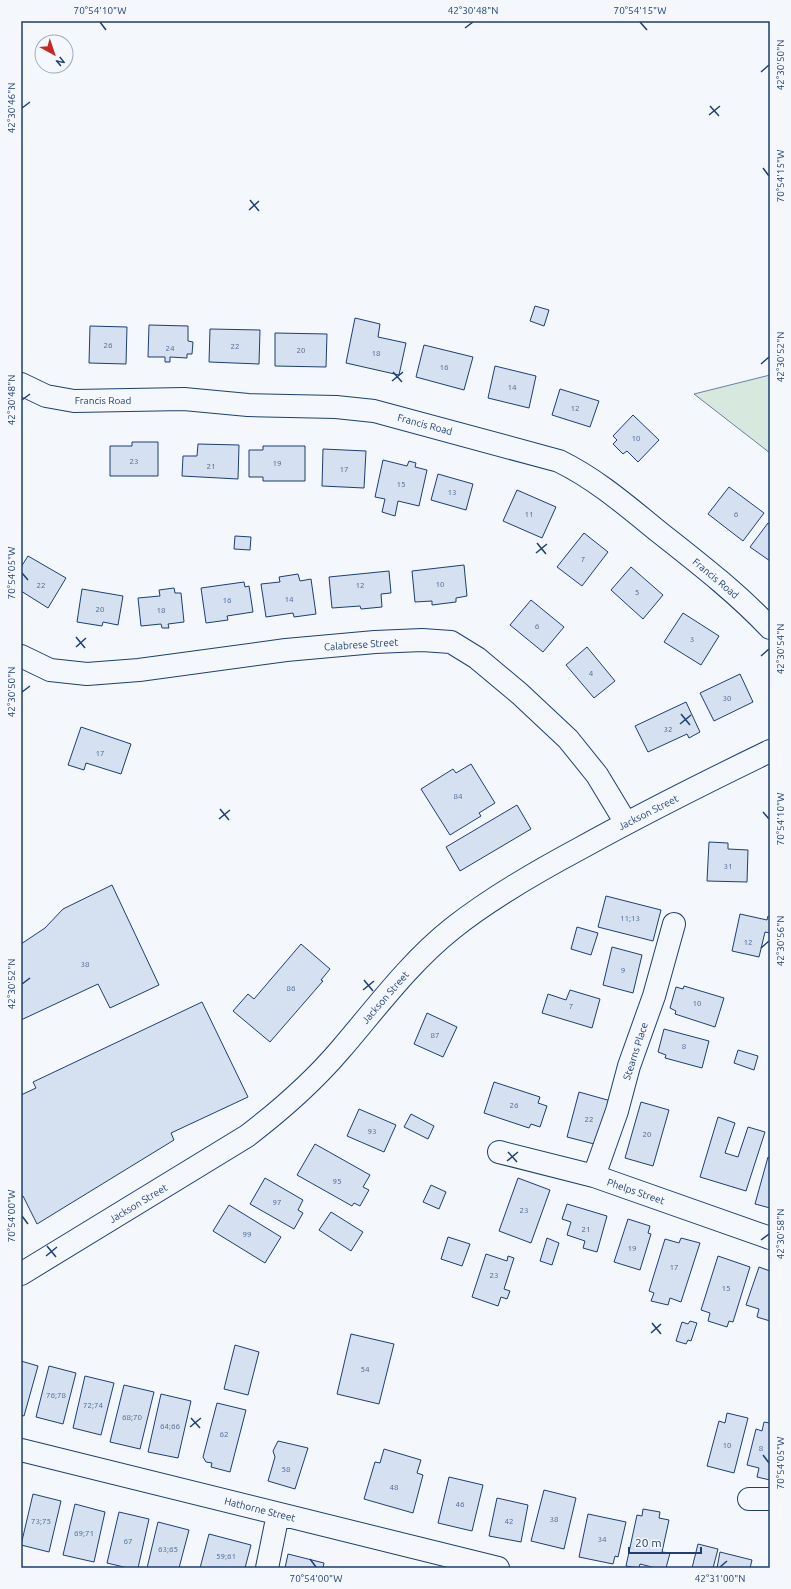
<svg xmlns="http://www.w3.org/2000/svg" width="791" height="1589" font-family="Ubuntu,sans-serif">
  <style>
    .green { fill: #d7e8df; stroke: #687fa3 }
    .building { fill: #d5e0f0; stroke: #1d3f73 }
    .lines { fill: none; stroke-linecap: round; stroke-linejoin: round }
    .minor-casing { stroke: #1d3f73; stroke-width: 24 }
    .secondary-casing { stroke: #1d3f73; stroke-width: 24 }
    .minor { stroke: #f4f7fb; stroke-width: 22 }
    .secondary { stroke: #f4f7fb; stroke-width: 22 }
    .ticks { fill: none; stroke: #1d3f73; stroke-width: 1.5 }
    .labels { text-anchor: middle; stroke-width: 3; stroke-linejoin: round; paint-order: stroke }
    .number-label { font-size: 8px; fill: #4b6792 }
    .street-label { font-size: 10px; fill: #1d3f73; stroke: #f4f7fb }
    .neatline { fill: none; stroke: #1d3f73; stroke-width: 1.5 }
    .ticks-label { font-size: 10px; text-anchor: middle; fill: #1d3f73 }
  </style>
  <rect width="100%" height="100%" fill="#f4f7fb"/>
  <path class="green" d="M770,375V453L694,394Z"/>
  <path class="building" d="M535,306L549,310L544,326L530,321Z
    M355,318L380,324L378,337L406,343L399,375L346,363Z
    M149,325L188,326V341L193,342L192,354H187V358L170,357V362H165V357H148Z
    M90,326L127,327L126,364L89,363Z
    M210,329L260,330L259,364L209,362Z
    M275,333L327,334L326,367L275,366Z
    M424,345L473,357L464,390L416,377Z
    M495,366L536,376L529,408L488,398Z
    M560,389L599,401L590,427L552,415Z
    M633,415L659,440L638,462L627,451L623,454L613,444L617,440L613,436Z
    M132,442H158V476H110V446H132Z
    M198,444L239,445L238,479L182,476L183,456H197Z
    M263,446H305V481H263V477H249V450H263Z
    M323,449L366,451L364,488L322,486Z
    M383,460L407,466L409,461L416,463L415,467L427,470L419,506L398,501L395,516L382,512L385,499L375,497Z
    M438,474L473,484L466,510L431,500Z
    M729,487L764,513L743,541L708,514Z
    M517,490L556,507L542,538L503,521Z
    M768,523L770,524V561L750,547Z
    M584,533L608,552L582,586L557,567Z
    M235,536L251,537L250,550L234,549Z
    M28,556L66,578L48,608L21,591V567Z
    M464,565L467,596L456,598V602L432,605V601L415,602L412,571Z
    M631,567L663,595L643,619L611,590Z
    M389,571L391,593L381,594L382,607L361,609L360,606L332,608L329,577Z
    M298,574L300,581L311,579L316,614L294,617L293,613L266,617L261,584L280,582L279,577Z
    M244,582L245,587L249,586L253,612L227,616L228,620L206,623L201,588Z
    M174,588L175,593H181L184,622L168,624L169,628H162L161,624L141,626L138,598L160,596L159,590Z
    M82,589L123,596L118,625L103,622L102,626L77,622Z
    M531,600L564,627L543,652L510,625Z
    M683,613L719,636L701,665L664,642Z
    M587,647L615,681L594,698L566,665Z
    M740,674L753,702L714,721L700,693Z
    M686,702L700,732L689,738L687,734L648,752L635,726Z
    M81,727L131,744L121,774L86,763L84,770L68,765Z
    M471,764L495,803L479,813L481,816L450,835L421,789L453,769L456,773Z
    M517,805L531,829L460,871L446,847Z
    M709,842L728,843V849L748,850L747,882L707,881Z
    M112,885L159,985L110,1008L98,984L21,1020V944L45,928L63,909Z
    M606,896L661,910L653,941L598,927Z
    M740,914L767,920L768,916L770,917V933L765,932L759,957L732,951Z
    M577,927L598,933L591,955L571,949Z
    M301,944L330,969L321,980L323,981L270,1042L233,1011L248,994L254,999Z
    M612,947L642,955L633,993L603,985Z
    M684,986L724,998L715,1027L675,1014L676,1011L670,1008L676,987L683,989Z
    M570,990L600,999L592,1028L542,1013L548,994L566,1000Z
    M202,1002L248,1097L171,1133L174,1140L37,1224L23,1196L21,1197V1095L36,1088L33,1082Z
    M427,1013L457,1027L443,1057L414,1044Z
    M664,1029L709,1041L702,1068L665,1058L666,1055L658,1052Z
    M738,1050L758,1056L754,1070L734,1063Z
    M494,1082L540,1097L538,1103L547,1106L540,1127L531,1124L529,1128L484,1113Z
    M579,1092L611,1101L598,1145L567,1137Z
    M641,1102L669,1110L653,1166L625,1158Z
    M359,1109L396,1125L384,1152L347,1136Z
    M411,1114L434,1126L428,1139L404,1127Z
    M718,1117L735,1123L725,1153L738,1157L748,1127L765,1132L746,1191L700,1177Z
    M315,1144L370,1175L363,1187L369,1190L360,1206L354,1203L352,1206L297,1175Z
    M768,1157L770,1158V1208L755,1204Z
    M265,1178L303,1200L298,1210L303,1213L294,1229L250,1204Z
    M518,1178L550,1190L531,1243L499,1231Z
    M431,1185L446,1192L439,1209L423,1202Z
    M567,1204L607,1216L597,1252L583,1248L585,1241L567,1235L571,1222L562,1219Z
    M229,1205L281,1237L265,1263L213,1231Z
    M331,1212L363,1232L351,1251L319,1230Z
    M628,1219L650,1226L648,1233L651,1234L640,1270L614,1262Z
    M448,1237L470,1244L462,1266L441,1259Z
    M547,1238L559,1243L552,1265L540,1261Z
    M681,1238L700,1243L681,1302L670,1298L668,1305L651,1301L654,1293L649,1291L665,1239L679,1243Z
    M486,1254L507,1261L508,1256L514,1258L504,1289L510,1291L507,1299L501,1297L498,1306L472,1297Z
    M718,1256L750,1267L733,1322L729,1321L727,1327L708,1321L710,1313L701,1310Z
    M759,1267L770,1271V1321L757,1317L759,1309L746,1305Z
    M690,1321L697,1323L691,1341L688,1340L686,1344L676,1341L682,1322L688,1324Z
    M351,1334L394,1344L379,1404L337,1394Z
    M235,1345L259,1352L248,1395L224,1389Z
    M21,1361L38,1366L24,1416L21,1415Z
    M49,1366L76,1373L63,1424L36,1417Z
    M85,1376L114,1383L101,1435L73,1428Z
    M124,1385L154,1392L140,1449L110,1442Z
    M161,1394L191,1401L178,1458L148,1452Z
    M217,1403L246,1410L230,1472L211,1467L212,1463L206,1462L203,1457Z
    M727,1413L748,1418L734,1473L707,1466L719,1421L725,1423Z
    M764,1422L770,1423V1480L757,1477L759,1468L747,1465L756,1429L762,1431Z
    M278,1441L308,1448L295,1489L268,1481L275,1457L273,1451Z
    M384,1449L421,1460L417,1473L423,1475L413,1513L364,1499L375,1462L380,1463Z
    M449,1477L483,1485L472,1531L438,1523Z
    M544,1490L576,1498L564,1549L531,1541Z
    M33,1494L61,1501L49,1552L21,1545Z
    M497,1498L528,1505L521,1542L489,1536Z
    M75,1504L105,1512L94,1562L63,1555Z
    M643,1509L660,1512L659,1518L669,1520L662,1552L670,1553L666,1568H656L640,1564L639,1568L626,1566L637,1515L642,1516Z
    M119,1512L149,1519L138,1568H128L107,1563Z
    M588,1514L626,1522L618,1557L615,1556L613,1564L579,1557Z
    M158,1522L189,1530L179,1568H147Z
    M209,1534L251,1545L245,1568H200Z
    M698,1544L718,1549L713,1568H692Z
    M720,1552L752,1560L750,1568H717Z
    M288,1554L324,1563L323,1568H285Z"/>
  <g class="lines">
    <defs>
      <path id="minor" d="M21,384L46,396L74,401L184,399L248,405L336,407L374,411L559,461C596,479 627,506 659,532C697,562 736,592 770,628
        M21,656L50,670L87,674L139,670L286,650L375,642L422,640L451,642L477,658L520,694L568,739L597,775L626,823
        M499,1152L594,1176L770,1238
        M594,1176L617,1111L629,1066L654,996L674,924
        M21,1450L498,1568
        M749,1499H770
        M267,1568L278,1514"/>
      <path id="secondary" d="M21,1274L247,1136C281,1110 313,1082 341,1049C377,1007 410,962 453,928C492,897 536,872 579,849C642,814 706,782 770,751"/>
    </defs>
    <use href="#minor" class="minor-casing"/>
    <use href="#secondary" class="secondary-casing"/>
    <use href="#minor" class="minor"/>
    <use href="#secondary" class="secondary"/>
  </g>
  <path class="ticks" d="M100,22L106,30M640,22L647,30M465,28L473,22M761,72L769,65M710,106L719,116M22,108L30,102M709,115L720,106M763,168L769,176M250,200L259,211M249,210L259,201M761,364L769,357M393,372L402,382M392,381L403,372M22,400L30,394M537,543L546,554M536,553L547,544M22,573L28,580M76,637L85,648M76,647L86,638M761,656L769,649M22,692L30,686M681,714L690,725M680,724L691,715M220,809L229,820M763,812L769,819M219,819L230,810M761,948L769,941M364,980L373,991M22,984L30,978M363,990L374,981M508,1152L517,1162M507,1161L518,1152M22,1216L28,1224M761,1240L769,1234M47,1246L56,1257M46,1256L57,1247M652,1323L661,1334M651,1333L661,1324M191,1418L200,1428M190,1427L201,1418M763,1455L769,1463M310,1559L316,1567M720,1567L727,1561"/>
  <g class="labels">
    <g class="number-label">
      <text x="108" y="348">26</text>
      <text x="235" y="349">22</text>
      <text x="170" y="351">24</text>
      <text x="301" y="353">20</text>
      <text x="376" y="356">18</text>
      <text x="444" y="370">16</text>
      <text x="512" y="390">14</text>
      <text x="575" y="411">12</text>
      <text x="636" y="441">10</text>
      <text x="134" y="464">23</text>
      <text x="277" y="466">19</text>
      <text x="211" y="469">21</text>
      <text x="344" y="472">17</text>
      <text x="401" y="487">15</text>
      <text x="452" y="495">13</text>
      <text x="529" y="517">11</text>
      <text x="736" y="517">6</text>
      <text x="583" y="562">7</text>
      <text x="440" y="587">10</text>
      <text x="41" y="588">22</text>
      <text x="360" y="588">12</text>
      <text x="637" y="595">5</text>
      <text x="289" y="602">14</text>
      <text x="227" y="603">16</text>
      <text x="100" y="612">20</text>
      <text x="161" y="613">18</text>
      <text x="537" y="629">6</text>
      <text x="692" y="642">3</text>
      <text x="591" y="676">4</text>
      <text x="727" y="701">30</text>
      <text x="668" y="732">32</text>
      <text x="100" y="756">17</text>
      <text x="458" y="799">84</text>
      <text x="728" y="869">31</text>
      <text x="630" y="921">11;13</text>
      <text x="748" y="945">12</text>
      <text x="85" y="967">38</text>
      <text x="623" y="973">9</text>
      <text x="291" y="991">86</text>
      <text x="697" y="1006">10</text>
      <text x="571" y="1009">7</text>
      <text x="435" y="1038">87</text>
      <text x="684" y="1049">8</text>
      <text x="514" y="1108">26</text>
      <text x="589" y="1122">22</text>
      <text x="372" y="1134">93</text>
      <text x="647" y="1137">20</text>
      <text x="337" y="1184">95</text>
      <text x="277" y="1205">97</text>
      <text x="524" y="1213">23</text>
      <text x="586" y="1232">21</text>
      <text x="247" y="1237">99</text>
      <text x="632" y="1251">19</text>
      <text x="674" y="1270">17</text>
      <text x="494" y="1278">23</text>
      <text x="726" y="1291">15</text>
      <text x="365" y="1372">54</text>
      <text x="56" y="1398">76;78</text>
      <text x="93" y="1408">72;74</text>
      <text x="132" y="1420">68;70</text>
      <text x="170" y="1429">64;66</text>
      <text x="224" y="1437">62</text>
      <text x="727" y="1448">10</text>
      <text x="761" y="1451">8</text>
      <text x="286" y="1472">58</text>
      <text x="394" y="1490">48</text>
      <text x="460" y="1507">46</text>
      <text x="554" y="1522">38</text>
      <text x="41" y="1524">73;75</text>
      <text x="509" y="1524">42</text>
      <text x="84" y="1536">69;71</text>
      <text x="602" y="1542">34</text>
      <text x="128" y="1544">67</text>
      <text x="168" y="1552">63;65</text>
      <text x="226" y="1559">59;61</text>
    </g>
    <g class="street-label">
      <text x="103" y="404">Francis Road</text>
      <text transform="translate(425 424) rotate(15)" y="4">Francis Road</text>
      <text transform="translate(716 578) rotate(40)" y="4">Francis Road</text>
      <text transform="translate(361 644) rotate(-4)" y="4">Calabrese Street</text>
      <text transform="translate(648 812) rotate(-27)" y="4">Jackson Street</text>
      <text transform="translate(385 997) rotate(-49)" y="4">Jackson Street</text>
      <text transform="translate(635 1051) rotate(-72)" y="4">Stearns Place</text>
      <text transform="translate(636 1191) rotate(19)" y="4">Phelps Street</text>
      <text transform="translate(138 1203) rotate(-31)" y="4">Jackson Street</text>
      <text transform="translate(260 1509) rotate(14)" y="4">Hathorne Street</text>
    </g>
  </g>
  <rect width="791" height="1589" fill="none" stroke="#f4f7fb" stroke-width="44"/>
  <g transform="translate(54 54) rotate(140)"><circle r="19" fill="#f4f7fb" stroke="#9eadc5"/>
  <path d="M0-3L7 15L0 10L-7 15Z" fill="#c62828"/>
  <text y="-6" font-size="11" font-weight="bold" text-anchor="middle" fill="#1d3f73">N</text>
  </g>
  <path d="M629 1547v6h72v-6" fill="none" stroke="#1d3f73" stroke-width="2"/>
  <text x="635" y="1547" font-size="12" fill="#1d3f73" stroke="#f4f7fb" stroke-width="3" paint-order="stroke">20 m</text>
  <rect x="22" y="22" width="747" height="1545" class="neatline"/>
  <g class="ticks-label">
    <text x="100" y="14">70°54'10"W</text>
    <text x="473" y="14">42°30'48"N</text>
    <text x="640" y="14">70°54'15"W</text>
    <text transform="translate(780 65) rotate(-90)" y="4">42°30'50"N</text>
    <text transform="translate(11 108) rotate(-90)" y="4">42°30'46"N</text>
    <text transform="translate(780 176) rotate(-90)" y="4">70°54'15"W</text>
    <text transform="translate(780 357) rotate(-90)" y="4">42°30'52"N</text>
    <text transform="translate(11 400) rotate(-90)" y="4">42°30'48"N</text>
    <text transform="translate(11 573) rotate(-90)" y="4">70°54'05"W</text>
    <text transform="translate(780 649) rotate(-90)" y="4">42°30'54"N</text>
    <text transform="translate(11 692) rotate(-90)" y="4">42°30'50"N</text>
    <text transform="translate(780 819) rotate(-90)" y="4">70°54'10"W</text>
    <text transform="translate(780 941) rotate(-90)" y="4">42°30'56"N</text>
    <text transform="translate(11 984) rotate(-90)" y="4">42°30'52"N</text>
    <text transform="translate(11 1216) rotate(-90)" y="4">70°54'00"W</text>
    <text transform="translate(780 1234) rotate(-90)" y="4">42°30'58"N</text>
    <text transform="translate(780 1463) rotate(-90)" y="4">70°54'05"W</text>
    <text x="316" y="1582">70°54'00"W</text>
    <text x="720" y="1582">42°31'00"N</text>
  </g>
</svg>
